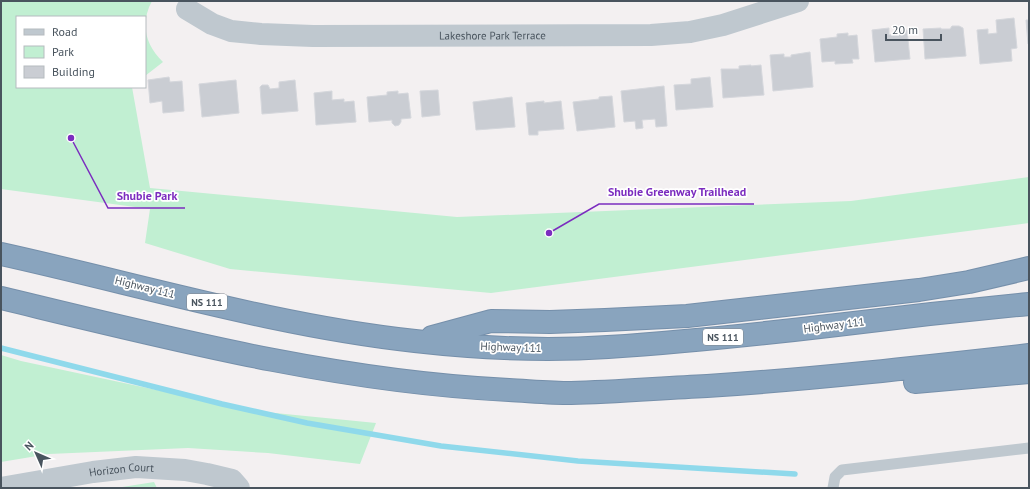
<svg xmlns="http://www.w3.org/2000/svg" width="1030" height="489" font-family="'PT Sans',sans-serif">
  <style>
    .green { fill: #c1efd2 }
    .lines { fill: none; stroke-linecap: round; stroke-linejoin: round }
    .stream { stroke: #8fd9eb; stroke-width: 5.5 }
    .building { fill: #cacdd3; stroke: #d5d7dc }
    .highway-casing { stroke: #758faa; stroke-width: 24 }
    .lane { stroke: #bfc8cf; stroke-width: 11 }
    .street { stroke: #bfc8cf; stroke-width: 22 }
    .highway { stroke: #89a4be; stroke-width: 22 }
    .labels { text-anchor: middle; stroke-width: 3.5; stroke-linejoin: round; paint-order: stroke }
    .shield { fill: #fff; stroke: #80878e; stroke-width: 1 }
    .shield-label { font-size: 10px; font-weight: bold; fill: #49545e }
    .street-label { font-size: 11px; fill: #49545e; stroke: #fff }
    .leader { fill: none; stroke: #7b2cbf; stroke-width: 1.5 }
    .callout-dot { fill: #7b2cbf; stroke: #fff; stroke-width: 1.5 }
    .callout-label { font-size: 12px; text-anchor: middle; font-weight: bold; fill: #7b2cbf; stroke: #fff; stroke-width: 3.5; stroke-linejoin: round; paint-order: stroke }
  </style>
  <rect width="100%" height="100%" fill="#f3f0f1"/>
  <path class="green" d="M1,1H152C140,23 145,45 163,62L145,76V17H17V87H132L150,188L457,217L851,201L1029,177V223L491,293L230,269L145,243L150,209L1,189Z
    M1,355L21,361L255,411L376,423L360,464L268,453L188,448L49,454L1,462Z
    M154,482L157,488H116Z"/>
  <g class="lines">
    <path class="stream" d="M1,348L222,404L307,423L441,446L578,461L795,474"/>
  </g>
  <path class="building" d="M1014,18L1017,48L1011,49L1012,61L980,64L977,30L988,29V34L997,33L996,20Z
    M1026,20H1029V44H1028Z
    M952,26H959L963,28L966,56L925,59L923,29L941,28V29H950Z
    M889,28V35L895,34L894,32L907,30L910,59L875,62L872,30Z
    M848,33V36L857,35L859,59H852L853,63L835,64V61L822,62L820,39L837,37V34Z
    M810,52L813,87L773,91L770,55L784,54V57H791V55Z
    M751,65V66L761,65L764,95L723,98L721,69H739V66Z
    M169,77L170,82L182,81L184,111L163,113L162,101L150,103L148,80Z
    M710,77L713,107L676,110L674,85L691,84V79Z
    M236,80L239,113L202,117L199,84Z
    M295,80L298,111L262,114L260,87L262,85H268L270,89L279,88V82Z
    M664,86L667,126L656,127L655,119L642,120L643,128L636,129L635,121L624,122L621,91Z
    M438,90L440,115L422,117L420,91Z
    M332,91V100L344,99V102L354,101L356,122L316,125L314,93Z
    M398,91V94L408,93L411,118L401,119V122L399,125L395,126L392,123V120L369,122L367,97L387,95V92Z
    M612,96L615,127L577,131L573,102L599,99V97Z
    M512,97L515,127L476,130L473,102Z
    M544,101V103L561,101L564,129L538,131V135H529L526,103Z"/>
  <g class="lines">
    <defs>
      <path id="highway" d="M1,254C137,284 276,326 415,341C477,348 546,351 608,347C684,342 761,334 837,325C901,317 965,310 1029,304
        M1,298C167,338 337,382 509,390C529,391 551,393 571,393C616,392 662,388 707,386C815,379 922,367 1029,355
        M432,337L491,321L550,322L605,320L687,316L919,290L969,282L1029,268
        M915,382L1029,372"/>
    </defs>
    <use href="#highway" class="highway-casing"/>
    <path class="lane" d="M833,488L835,477L842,470L1029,448"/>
    <g class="street">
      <path id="s1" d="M187,9L212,24L231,31L261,34L313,36L651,35L690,32L723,25L798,1"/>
      <path id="s2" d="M1,488L93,472L136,467L185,470L207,474L232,480L239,488"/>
    </g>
    <use href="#highway" class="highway"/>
  </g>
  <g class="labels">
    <g class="shield">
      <rect x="187" y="294" width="40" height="16" rx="3"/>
      <rect x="703" y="329" width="40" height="16" rx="3"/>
    </g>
    <g class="shield-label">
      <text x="207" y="306">NS 111</text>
      <text x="723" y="341">NS 111</text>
    </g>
    <g class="street-label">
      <text dy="4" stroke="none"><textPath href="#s1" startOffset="311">Lakeshore Park Terrace</textPath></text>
      <text transform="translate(145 287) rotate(14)" y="4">Highway 111</text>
      <text transform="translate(834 325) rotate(-7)" y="4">Highway 111</text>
      <text transform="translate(511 347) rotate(2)" y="4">Highway 111</text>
      <text dy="4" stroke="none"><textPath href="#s2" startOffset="122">Horizon Court</textPath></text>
    </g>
  </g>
  <path class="leader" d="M549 233L599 204H754M71 138L108 208H185"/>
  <g class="callout-dot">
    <circle cx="549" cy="233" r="4"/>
    <circle cx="71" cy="138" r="4"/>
  </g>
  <g class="callout-label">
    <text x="677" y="196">Shubie Greenway Trailhead</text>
    <text x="147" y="200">Shubie Park</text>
  </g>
  <rect width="1030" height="489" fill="none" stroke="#49545e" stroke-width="4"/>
  <rect x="16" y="16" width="130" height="72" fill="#ffffff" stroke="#b6bbbf"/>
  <rect x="24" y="29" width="20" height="6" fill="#bfc8cf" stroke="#b6bbbf"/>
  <text x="52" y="36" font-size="12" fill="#49545e">Road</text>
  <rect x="24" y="46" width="20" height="12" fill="#c1efd2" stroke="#b6bbbf"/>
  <text x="52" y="56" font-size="12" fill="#49545e">Park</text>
  <rect x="24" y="66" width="20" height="12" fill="#cacdd3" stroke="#b6bbbf"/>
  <text x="52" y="76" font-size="12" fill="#49545e">Building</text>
  <g transform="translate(36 453) rotate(315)" stroke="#ffffff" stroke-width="3" paint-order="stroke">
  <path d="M0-3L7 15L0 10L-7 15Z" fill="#49545e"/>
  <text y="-6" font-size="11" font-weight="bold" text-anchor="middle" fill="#49545e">N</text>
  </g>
  <path d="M886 34v6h55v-6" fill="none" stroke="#49545e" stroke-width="2"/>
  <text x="892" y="34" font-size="12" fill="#49545e" stroke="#ffffff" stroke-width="3" paint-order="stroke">20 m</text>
</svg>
